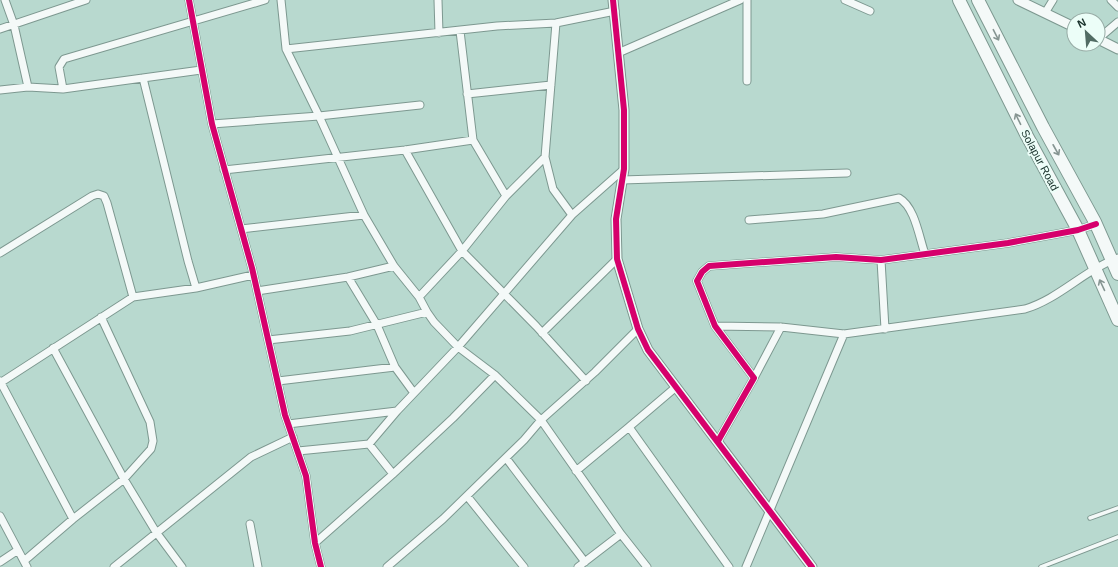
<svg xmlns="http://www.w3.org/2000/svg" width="1118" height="567" font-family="Arial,sans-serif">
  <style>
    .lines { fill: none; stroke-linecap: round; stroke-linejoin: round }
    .service-casing { stroke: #7d9890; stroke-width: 5.5 }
    .minor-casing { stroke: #7d9890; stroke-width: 9 }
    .tertiary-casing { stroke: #7d9890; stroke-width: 11 }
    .primary-casing { stroke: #7d9890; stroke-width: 14 }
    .service { stroke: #f4f9f8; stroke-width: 3.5 }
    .minor { stroke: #f4f9f8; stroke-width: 7 }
    .tertiary { stroke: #f4f9f8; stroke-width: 9 }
    .primary { stroke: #f4f9f8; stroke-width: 12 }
    .cycleway-casing { stroke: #ecfef8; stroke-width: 8 }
    .cycleway { stroke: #d6006c; stroke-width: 6 }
    .oneway { stroke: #869592 }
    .labels { text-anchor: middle; stroke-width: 4; stroke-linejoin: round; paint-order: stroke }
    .street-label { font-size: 11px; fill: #19312b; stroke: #ecfef8 }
  </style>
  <rect width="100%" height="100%" fill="#b8d9cf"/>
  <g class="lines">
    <defs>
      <path id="service" d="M1090,518L1118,508
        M1041,567L1118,537"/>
      <path id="minor" d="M5,0L14,25L28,87
        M189,0L212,124L252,268L285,415L306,476L315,543L321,567
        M281,0L286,49L319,116L364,215
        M438,0L439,33
        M747,0V81
        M845,0L870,11
        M1111,0L1118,7
        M1045,13L1053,0
        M0,29L86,0
        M460,31L473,140
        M1098,39L1118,22
        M286,49L497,26L556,23L615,11
        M618,53L740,0
        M143,78L188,261L196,288
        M63,89L59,67L64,59L265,0
        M0,90L28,87L63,89L201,70
        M467,94L551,85
        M212,124L319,116L420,105
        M405,150L462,251L536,326L586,381
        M545,157L553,189L572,215L624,169
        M224,170L405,150L473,140L506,196L462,251L419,297
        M622,180L847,173
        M506,196L545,157L556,23
        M749,220L823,214L899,198C915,207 919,237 925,254
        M241,229L364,215L394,266L419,297L427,312
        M0,253L92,196L98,194L104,196L107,203L133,297
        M881,260L885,329
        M348,277L377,325L395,367
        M257,291L348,277L394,266
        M715,326L781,327L844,334L1025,309C1059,299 1084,270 1118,258
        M542,333L617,259
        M268,340L350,331L427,312L434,322L458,347L495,375L541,420L621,534L647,567
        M53,348L124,479L151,449L153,441L150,422L101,317
        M754,378L781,327
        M0,381L73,519L124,479L156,532L182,567
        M278,381L395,367L414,393
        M0,383L133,297L196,288L253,275
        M676,387L629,427L729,567
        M288,424L397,411L458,347L572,215
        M718,441L754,378L715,326L697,281L702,272L709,266L836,257L881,260L1008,243L1078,230L1096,224
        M369,444L397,411
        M298,451L369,444L393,474L453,418L495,375
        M506,458L585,562
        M576,471L629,427
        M467,496L524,567
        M0,516L27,567
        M250,524L258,567
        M315,543L393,474
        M24,561L73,519
        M0,562L18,550
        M114,567L251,457L293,437
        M387,567L443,519L524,440L541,420L595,372L638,329
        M578,567L621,534
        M746,567L844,334"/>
      <path id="tertiary" d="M613,0L624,110V169L616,219L617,259L638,329L648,350L812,567
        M1018,0L1074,27
        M1098,39L1118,49"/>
      <path id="primary" d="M959,0L1027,136L1078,230L1118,320
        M978,0L1043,127L1095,222L1118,274"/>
    </defs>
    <use href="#service" class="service-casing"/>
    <use href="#minor" class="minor-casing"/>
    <use href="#tertiary" class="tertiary-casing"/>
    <use href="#primary" class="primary-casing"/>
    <use href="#service" class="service"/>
    <use href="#minor" class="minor"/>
    <use href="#tertiary" class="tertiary"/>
    <use href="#primary" class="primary"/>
    <defs>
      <path id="cycleway" d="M189,0L212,124L252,268L285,415L306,476L315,543L321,567
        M613,0L624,110V169L616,219L617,259L638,329L648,350L812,567
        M718,441L754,378L715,326L697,281L702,272L709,266L836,257L881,260L1008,243L1078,230L1096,224"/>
    </defs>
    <use href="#cycleway" class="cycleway-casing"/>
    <use href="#cycleway" class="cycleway"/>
  </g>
  <defs><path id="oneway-shaft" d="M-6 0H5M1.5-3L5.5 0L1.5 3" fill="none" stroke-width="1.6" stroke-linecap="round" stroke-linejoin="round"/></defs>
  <g class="oneway">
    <use href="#oneway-shaft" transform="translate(996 35) rotate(63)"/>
    <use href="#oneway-shaft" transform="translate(1018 119) rotate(-116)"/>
    <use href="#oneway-shaft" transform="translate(1056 150) rotate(61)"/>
    <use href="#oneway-shaft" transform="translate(1102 285) rotate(-115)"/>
  </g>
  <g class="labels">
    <g class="street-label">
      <text transform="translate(1040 160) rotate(62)" y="4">Solapur Road</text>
    </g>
  </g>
  <g transform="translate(1086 32) rotate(334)"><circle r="19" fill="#ecfef8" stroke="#98aca6"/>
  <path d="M0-3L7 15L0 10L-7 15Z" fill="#516c64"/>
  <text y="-6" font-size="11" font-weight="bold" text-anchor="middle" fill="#19312b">N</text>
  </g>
</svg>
